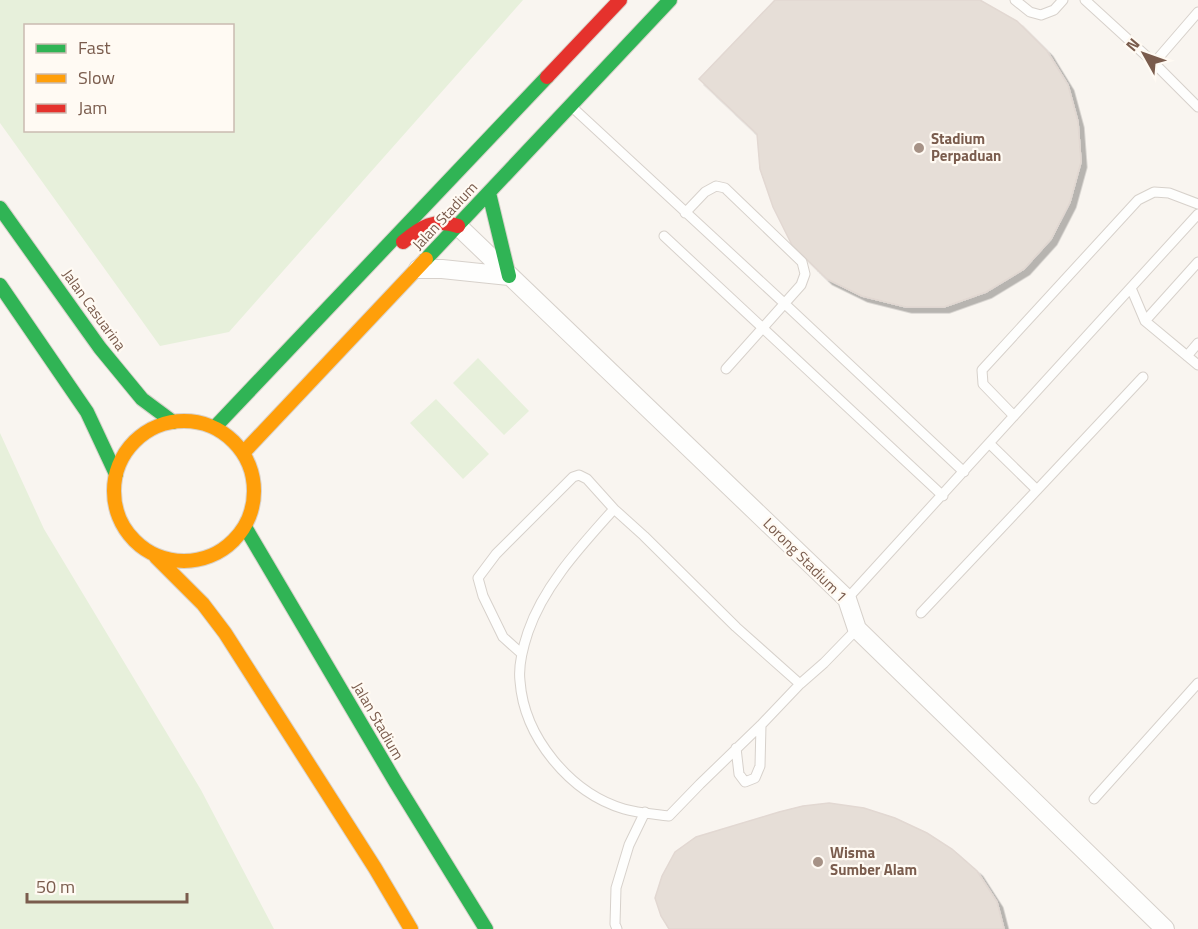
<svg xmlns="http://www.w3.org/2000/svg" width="1198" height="929" font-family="'Titillium Web',sans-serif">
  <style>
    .green { fill: #e7f0db; fill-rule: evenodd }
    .building { fill: #e6ded7; stroke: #e2d8d2; stroke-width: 1.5; filter: url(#shadow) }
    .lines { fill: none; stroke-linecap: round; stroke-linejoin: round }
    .lane-casing { stroke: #d7d1cb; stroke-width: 11 }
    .street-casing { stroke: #d7d1cb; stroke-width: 20 }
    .fast-casing { stroke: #d9d2cb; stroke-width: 16 }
    .slow-casing { stroke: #d9d2cb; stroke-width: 16 }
    .jam-casing { stroke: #d9d2cb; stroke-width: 16 }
    .lane { stroke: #fefefd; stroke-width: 9 }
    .street { stroke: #fefefd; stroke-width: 18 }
    .fast { stroke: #30b455; stroke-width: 14 }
    .slow { stroke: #ff9f0a; stroke-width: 14 }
    .jam { stroke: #e5322d; stroke-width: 14 }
    .poi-dot { fill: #a69286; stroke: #fffaf3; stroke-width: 2 }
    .labels { text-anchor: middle; stroke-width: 4.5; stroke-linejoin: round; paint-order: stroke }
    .poi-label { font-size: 15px; font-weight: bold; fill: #7a5c4d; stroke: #fffaf3; text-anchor: start }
    .street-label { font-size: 15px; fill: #7a5c4d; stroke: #fffaf3 }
  </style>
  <defs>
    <filter id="shadow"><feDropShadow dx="5.5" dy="5.5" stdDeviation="0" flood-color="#0004"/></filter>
  </defs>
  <rect width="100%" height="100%" fill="#f9f5f0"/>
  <path class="green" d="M0,0H523L229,332L160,346L0,123ZM26,26H232V130H26Z
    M478,358L529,411L504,435L453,383Z
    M436,399L489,454L463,479L410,423Z
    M0,433L44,529L201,790L274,929H0Z"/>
  <path class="building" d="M775,0H980L1017,21L1047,51L1068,85L1078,122L1081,162L1070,202L1051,239L1024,269L986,292L944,307H906L862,296L827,279L792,245L773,207L760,169L757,134L699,79Z
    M829,803L864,808L895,818L927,833L952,849L977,871L997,902L1004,929H669L661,916L655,898L662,876L675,852L696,837L779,812L803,806Z"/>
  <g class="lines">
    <defs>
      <path id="lane" d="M1015,0L1030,12L1041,15L1054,10L1063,0
        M1085,0L1154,63L1198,107
        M1154,63L1198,12
        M572,107L785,304L964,472
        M685,213L705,192L716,186L725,188L802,262L805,274L801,285L726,369
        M664,236L943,496
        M1131,288L1145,321L1198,365
        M1145,321L1198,262
        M1187,356L1198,343
        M1014,416L983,384L982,370L1138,200L1154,192L1169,193L1198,204
        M990,444L1037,490L1143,377
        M614,509L644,536L736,627L800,684
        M847,599L1198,214
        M921,613L1037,490
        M522,654L503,637L483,596L478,578L496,554L573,477L579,475L587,479L614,509C582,545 544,585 528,632C523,647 518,665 520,681C524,737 570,793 624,809C638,813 655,814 669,816L700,784L761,725L800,684L824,663L857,629
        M736,748L739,774L745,782L755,778L760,766L761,725
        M1094,799L1198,683
        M617,929L615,924L616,888L629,845L645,812"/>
      <path id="street" d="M458,226L847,599L857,629L1165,929
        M418,269H442L509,276"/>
      <path id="fast" d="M489,193L509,276
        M0,208L100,348L142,399L173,422
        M426,259L670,0
        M0,285L87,412L116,474
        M215,427L547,77
        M245,527L396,783L486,929"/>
      <path id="slow" d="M114 491a70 70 0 1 1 140 0a70 70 0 1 1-140 0Z
        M243,453L426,259
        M156,557L203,604L225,633L375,868L411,929"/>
      <path id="jam" d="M547,77L620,0
        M403,242C421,227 434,218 458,226"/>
    </defs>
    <use href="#lane" class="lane-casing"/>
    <use href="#street" class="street-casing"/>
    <use href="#fast" class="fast-casing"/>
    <use href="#slow" class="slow-casing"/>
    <use href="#jam" class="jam-casing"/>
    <use href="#lane" class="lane"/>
    <use href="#street" class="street"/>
    <use href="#fast" class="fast"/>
    <use href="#slow" class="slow"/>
    <use href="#jam" class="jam"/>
  </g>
  <g class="poi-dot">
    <circle cx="919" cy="148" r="6"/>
    <circle cx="818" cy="862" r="6"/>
  </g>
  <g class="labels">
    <g class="poi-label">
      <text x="931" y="144">Stadium<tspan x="931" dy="17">Perpaduan</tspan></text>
      <text x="830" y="858">Wisma<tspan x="830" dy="17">Sumber Alam</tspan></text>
    </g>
    <g class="street-label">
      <text transform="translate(445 216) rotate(-47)" y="5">Jalan Stadium</text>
      <text transform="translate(94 310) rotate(54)" y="5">Jalan Casuarina</text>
      <text transform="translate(805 560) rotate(45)" y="5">Lorong Stadium 1</text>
      <text transform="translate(378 721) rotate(60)" y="5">Jalan Stadium</text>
    </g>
  </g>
  <rect x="24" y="24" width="210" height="108" fill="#fffaf3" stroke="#cabbb1" stroke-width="1.5"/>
  <rect x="36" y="44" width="30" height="9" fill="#30b455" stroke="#cabbb1" stroke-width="1.5"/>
  <text x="78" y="54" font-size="18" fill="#7a5c4d">Fast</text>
  <rect x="36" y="74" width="30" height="9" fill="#ff9f0a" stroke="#cabbb1" stroke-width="1.5"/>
  <text x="78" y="84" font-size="18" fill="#7a5c4d">Slow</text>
  <rect x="36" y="104" width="30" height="9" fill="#e5322d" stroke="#cabbb1" stroke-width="1.5"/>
  <text x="78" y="114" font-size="18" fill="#7a5c4d">Jam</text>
  <g transform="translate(1144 54) rotate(310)" stroke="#fffaf3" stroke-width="4.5" paint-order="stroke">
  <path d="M0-4.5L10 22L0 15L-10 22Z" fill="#7a5c4d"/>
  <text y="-9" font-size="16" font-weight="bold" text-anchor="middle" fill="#7a5c4d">N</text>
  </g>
  <path d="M27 893v9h160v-9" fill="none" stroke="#7a5c4d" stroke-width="3"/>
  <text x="36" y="893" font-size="18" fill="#7a5c4d" stroke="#fffaf3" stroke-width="4.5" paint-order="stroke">50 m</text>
</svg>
